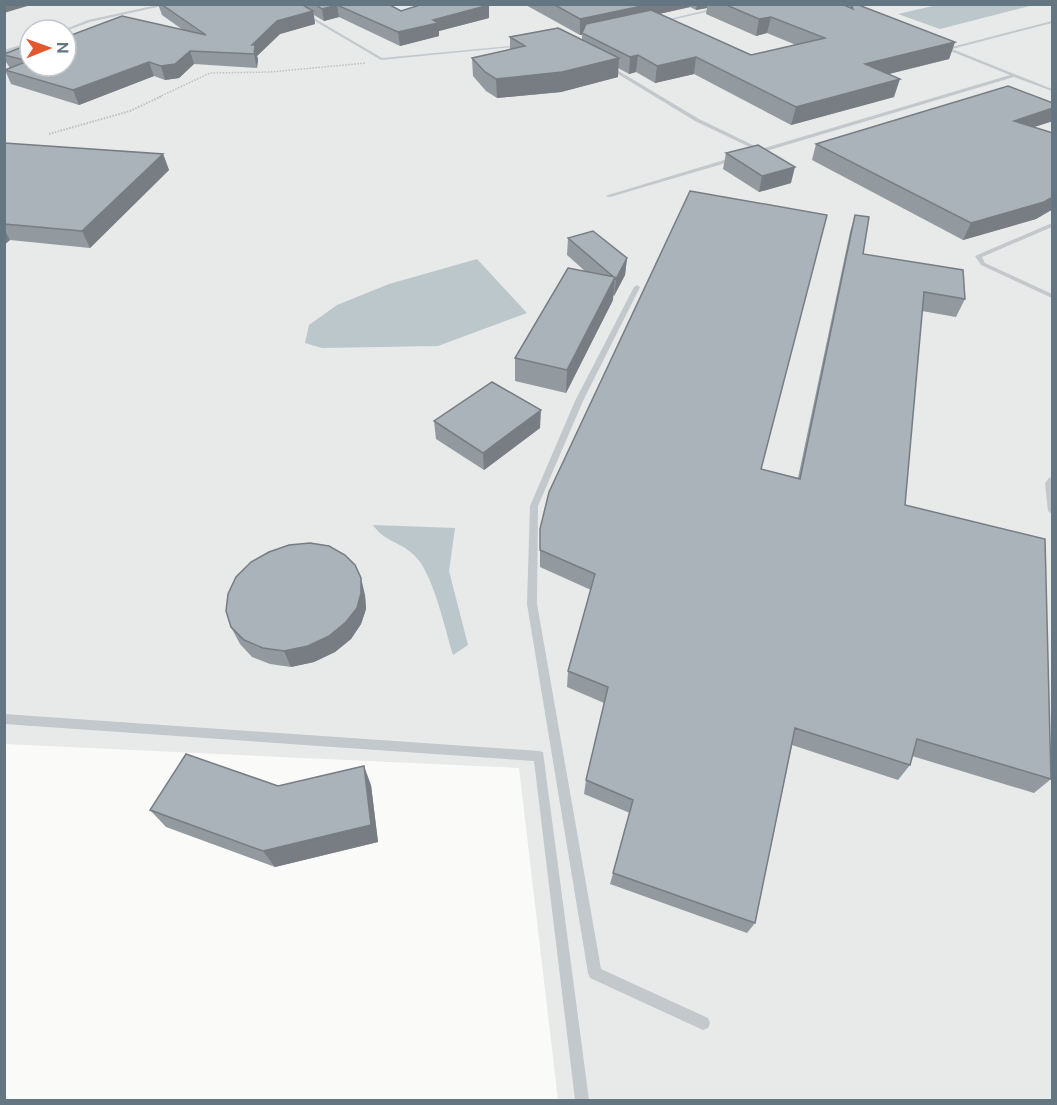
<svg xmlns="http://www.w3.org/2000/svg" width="1057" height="1105" font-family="'DM Sans',sans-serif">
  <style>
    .built { fill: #e8e9e9; fill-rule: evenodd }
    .water { fill: #bbc7cb }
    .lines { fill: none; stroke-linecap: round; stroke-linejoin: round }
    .path-far1 { stroke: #bbbfc2; stroke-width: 1.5; stroke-dasharray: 1.5 1.5; stroke-linecap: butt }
    .path { stroke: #bbbfc2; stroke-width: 2; stroke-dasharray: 1.5 1.5; stroke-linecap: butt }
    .lane { fill: #c3c8cc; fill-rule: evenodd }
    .wall { fill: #929a9f; fill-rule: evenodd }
    .shaded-wall { fill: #777d82 }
    .building { fill: #aab3b9; stroke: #777d82; stroke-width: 1.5 }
  </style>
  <rect width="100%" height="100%" fill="#fafaf8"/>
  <path class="built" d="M5,5H1052V1100H558L519,768L5,744ZM30,30H66V66H30Z"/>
  <path class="water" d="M937,5L1024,4L1030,6L940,29L898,14Z
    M477,259L527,313L438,346L322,348L305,343L309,325L337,305L389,284Z
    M373,525L455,528L449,571L468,645L453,655C445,629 433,572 414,555C401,542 383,541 373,525Z"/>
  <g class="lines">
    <path class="path-far1" d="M159,97L210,73L270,72L366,63"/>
    <path class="path" d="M49,134L130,111L162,96"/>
    <path class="lane" d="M162,4H171L90,22L66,31L63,30L88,20Z
      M286,4H290L382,58L522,45L524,46L381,60Z
      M732,4H740L659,23L657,22Z
      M1052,21V23L952,49L1052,89V91L1014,77L756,154L753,152L756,150L695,121L608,68L612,67L699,119L761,149L1010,75L938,46L940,45L948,48Z
      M30,42V44L4,53V50Z
      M734,157L737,159L736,160L610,197L605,196Z
      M1052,223V227L982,257L985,263L1052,294V298L981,265L975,256Z
      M637,285L640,287L583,401L538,506L537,604L601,969L708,1018L710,1023L708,1028L703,1030L590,978L588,973L527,604L530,506L575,401L634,287Z
      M1052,477V514L1048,511L1045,483L1049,478Z
      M4,714L539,751L543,752L589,1100H575L534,761L4,724Z"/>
  </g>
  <path class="wall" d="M158,4H388L401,11L489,5V18L439,31V36L400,46L339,17L324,21L314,15L315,24L280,34L257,56L258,59L257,68L194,64L179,78L165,80L154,76L79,105L11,84L5,70L10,68L4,59V54L183,30L162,15Z
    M524,4H842L849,7L850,4H856L955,42L949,59L889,74L894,97L791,125L694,74L655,83L636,72L629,74L618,68V77L561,92L497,98L486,91L473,76L472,58L510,49V37L582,40V35H580ZM690,7L696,10L707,8L706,14L756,36L767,33L796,45L751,55L659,14Z
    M1053,121L1033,127L1053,133V209L1036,219L963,240L812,160L816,144Z
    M4,143L163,154L169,170L90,248L10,240L4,245Z
    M726,153L791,183L759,192L723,169Z
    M855,215L863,254L965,299L956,317L922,311L905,505L1051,779L1034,793L912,756L910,765L898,780L792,745L755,923L747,933L610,884L630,813L584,794L586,780L604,703L567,687L568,671L591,590L540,567V529L761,469L798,478L850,232Z
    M568,238L627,258L625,275L614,296L613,295V300L566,393L515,381V358L586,272L567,255Z
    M434,421L540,428L484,470L436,439Z
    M365,595L366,609L361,624L351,639L335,652L314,662L291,667L270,664L252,657L240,644L231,627Z
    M371,785L378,842L275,867L166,827L150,810L278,786Z"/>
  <path class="shaded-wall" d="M4,4H34L4,13Z
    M635,4H690V7L641,18L582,33V35H580V19Z
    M697,4H707V8L696,10Z
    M337,5L339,17L324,21L322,9Z
    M489,5V18L439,31V36L400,46L398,32L433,20Z
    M313,11L315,24L280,34L257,56L258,59L257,68L252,45L277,21Z
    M771,17L767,33L756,36L759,19Z
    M955,42L949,59L860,81L865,64Z
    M190,51L194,64L179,78L165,80L161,66Z
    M638,55L636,72L629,74L630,57Z
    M696,57L694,74L655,83L657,66Z
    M619,58L618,77L561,92L497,98L496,79Z
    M149,62L154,76L79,105L73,90Z
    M900,79L894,97L791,125L796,107Z
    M1053,108V121L1007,136L1014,121Z
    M163,154L169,170L90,248L82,231Z
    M795,167L791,183L759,192L762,176Z
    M1053,197V209L1036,219L963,240L971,223Z
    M4,229L10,240L4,245Z
    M627,258L625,275L614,296L616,279Z
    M615,277L613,300L566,393L567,370Z
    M541,410L540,428L484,470L483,453Z
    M361,578L365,595L366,609L361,624L351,639L335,652L314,662L291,667L284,651Z
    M364,766L371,785L378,842L275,867L263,851Z"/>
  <path class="building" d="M161,4H301L313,11L277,21L252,45H255L254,54L190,51L175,64L161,66L149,62L73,90L5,70L28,61L4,55V54L30,44V66H66V37L122,16L206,35Z
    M315,4H388L401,11L423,4H486L489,5L433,20L438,23L398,32L337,5L322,9Z
    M553,4H638L642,6L580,19Z
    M724,4H842L853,9L851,4H856L955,42L865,64L900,79L796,107L696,57L657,66L638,55L630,57L582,33L586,24L651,10L751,55L825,38L771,17L759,19Z
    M558,28L619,58L562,72L496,79L485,72L472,58L525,46L510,37Z
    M1008,86L1053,103V108L1014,121L1053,133V197L1044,202L971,223L816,144Z
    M4,143L163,154L82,231L4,224Z
    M758,145L795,167L762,176L726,153Z
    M690,191L827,215L761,469L800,479L855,215L869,217L863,254L963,270L965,299L924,292L905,505L1045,539L1051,779L917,739L910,765L795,728L755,923L613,873L633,800L586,780L608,687L568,671L595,574L540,550V529L549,492Z
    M593,231L627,258L616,279L568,238Z
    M568,268L615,277L567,370L515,358Z
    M492,382L541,410L483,453L434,421Z
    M310,543L329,546L345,555L355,565L361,578V593L357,608L346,622L329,636L308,646L284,651L263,648L244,640L231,627L226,611L228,594L236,577L251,562L269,552L289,545Z
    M186,754L278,786L364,766L371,825L263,851L150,810Z"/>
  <rect width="1057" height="1105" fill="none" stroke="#657683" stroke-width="12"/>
  <g transform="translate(48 48) rotate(89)"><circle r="28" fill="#ffffff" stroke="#c1c8cd" stroke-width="1.5"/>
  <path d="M0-4.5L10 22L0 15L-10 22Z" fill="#e4572e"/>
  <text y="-9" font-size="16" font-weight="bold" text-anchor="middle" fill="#657683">N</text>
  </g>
</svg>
